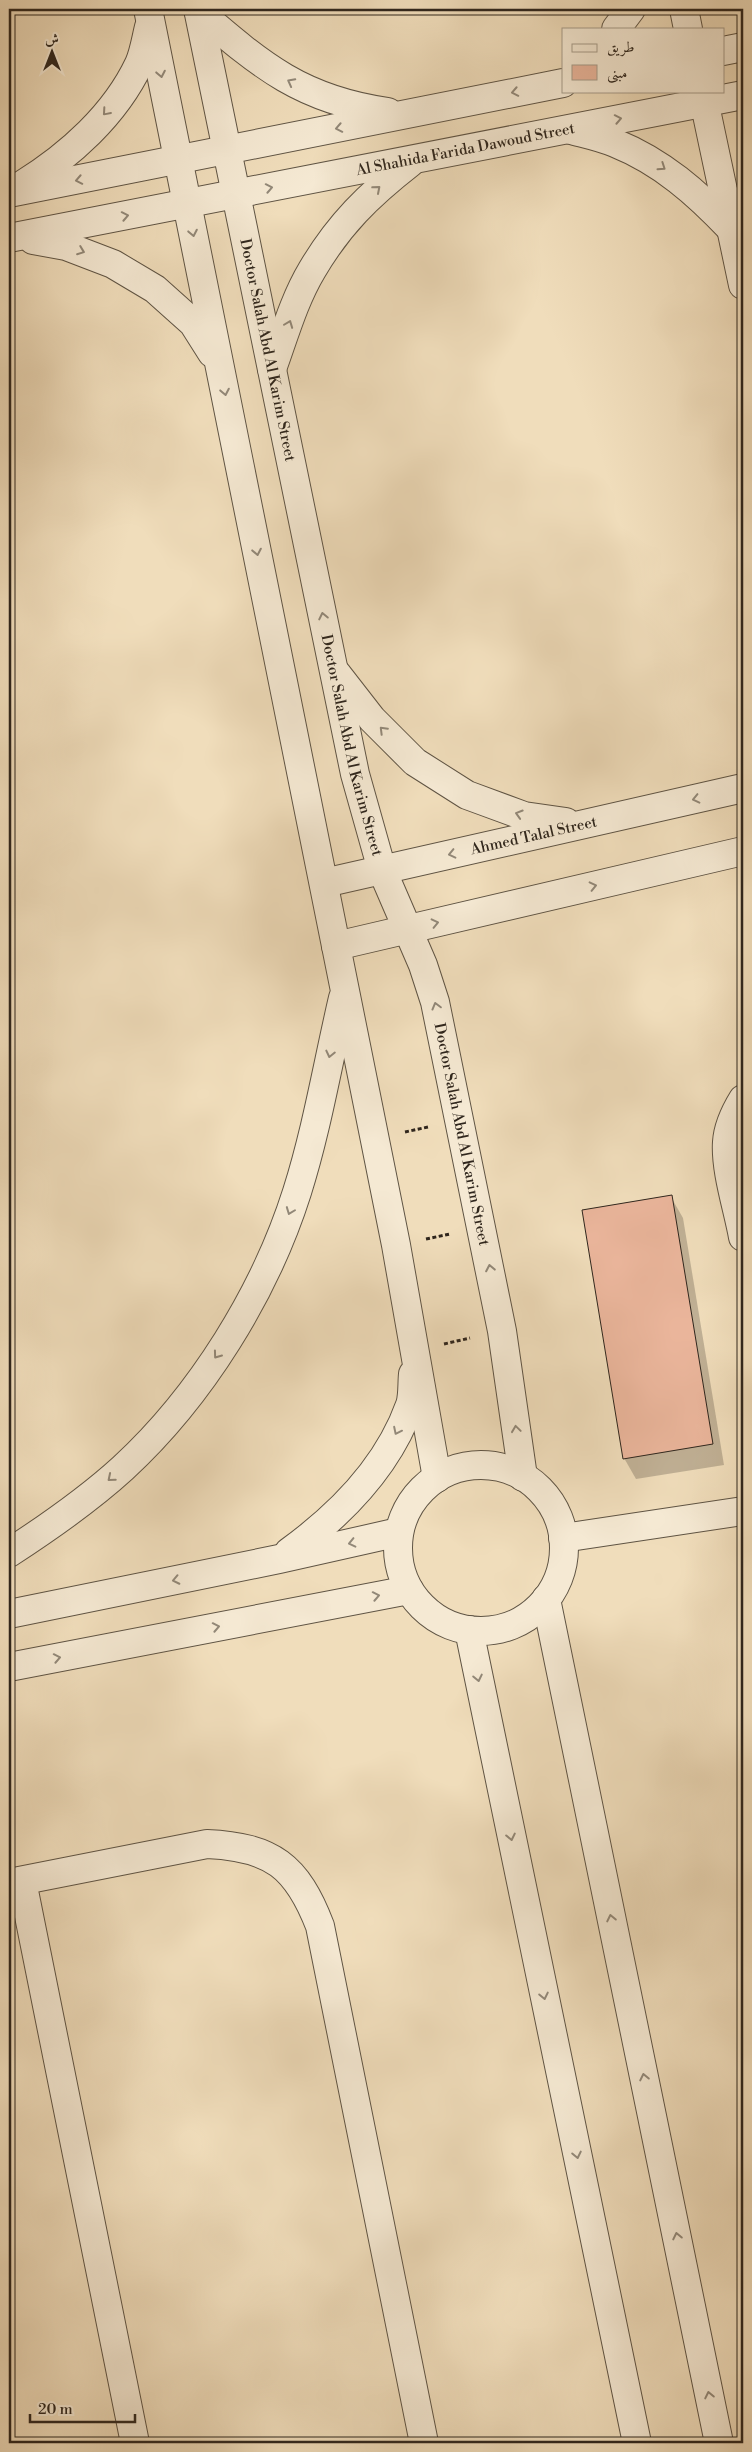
<svg xmlns="http://www.w3.org/2000/svg" width="752" height="2452" font-family="'Libre Bodoni',Amiri,serif">
  <style>
    .shadow { fill: #0003 }
    .building { fill: #eab59b; stroke: #2f261d }
    .lines { fill: none; stroke-linecap: round; stroke-linejoin: round }
    .minor-casing { stroke: #5f5444; stroke-width: 30 }
    .path { stroke: #2f261d; stroke-width: 3; stroke-dasharray: 4 2.5; stroke-linecap: butt }
    .minor { stroke: #f5e9d3; stroke-width: 28 }
    .oneway { stroke: #928878 }
    .labels { text-anchor: middle; stroke-width: 4; stroke-linejoin: round; paint-order: stroke }
    .street-label { font-size: 15px; fill: #2f261d; stroke: #f5e9d3 }
  </style>
  <rect width="100%" height="100%" fill="#f0ddbb"/>
  <filter id="stains"><feTurbulence type="fractalNoise" baseFrequency=".004" numOctaves="4"/><feColorMatrix values="0 0 0 0 .2 0 0 0 0 .09 0 0 0 0 .02 0 0 0 .5 -.17"/></filter>
  <radialGradient id="worn" r=".72"><stop offset=".6" stop-color="#630" stop-opacity="0"/><stop offset="1" stop-color="#630" stop-opacity=".3"/></radialGradient>
  <path class="shadow" d="M671,1197L683,1218L724,1465L636,1479L624,1458Z"/>
  <path class="building" d="M672,1195L713,1444L623,1459L582,1210Z"/>
  <g class="lines">
    <defs>
      <g id="minor">
        <path d="M148,9L396,1245L437,1478"/>
        <path id="s1" d="M198,9L355,774L382,870L423,965L435,1002L502,1331L523,1477"/>
        <path d="M684,9L688,29"/>
        <path d="M199,12C262,66 302,100 388,112"/>
        <path d="M616,29L631,9"/>
        <path d="M723,51L743,47"/>
        <path d="M702,91L743,285"/>
        <path d="M571,130C586,134 601,137 615,143C662,162 697,193 731,229L743,200"/>
        <path d="M22,185C69,156 115,115 139,64C144,53 146,39 149,27"/>
        <path d="M9,193L563,83"/>
        <path id="s2" d="M9,238L743,95"/>
        <path d="M33,240L66,246L113,264L155,289L193,323L212,353"/>
        <path d="M272,369C284,336 294,300 312,270C339,224 369,195 410,163"/>
        <path d="M337,674L372,719L415,762L467,795L524,816L566,822"/>
        <path id="s3" d="M324,883L743,788"/>
        <path d="M336,946L743,851"/>
        <path d="M743,1099C735,1112 728,1126 727,1142C725,1170 738,1209 743,1237"/>
        <circle cx="481" cy="1548" r="83"/>
        <path d="M563,1538L743,1511"/>
        <path d="M289,1552C340,1515 388,1467 410,1405C413,1396 412,1384 413,1374"/>
        <path d="M9,1553C49,1527 88,1500 123,1468C201,1396 265,1293 297,1192C317,1129 328,1062 343,998"/>
        <path d="M546,1599L719,2443"/>
        <path d="M9,1614L279,1559L399,1532"/>
        <path d="M469,1630L637,2443"/>
        <path d="M9,1667L409,1590"/>
        <path d="M22,1881L135,2443"/>
        <path d="M9,1883L207,1844C272,1847 297,1866 320,1926L424,2443"/>
      </g>
    </defs>
    <use href="#minor" class="minor-casing"/>
    <path class="path" d="M405,1132L428,1127
      M426,1239L450,1234
      M444,1344L470,1338"/>
    <use href="#minor" class="minor"/>
  </g>
  <defs><path id="oneway-chevron" d="M-2-3.5L2.5 0L-2 3.5" fill="none" stroke-width="1.6" stroke-linecap="round" stroke-linejoin="round" transform="scale(1.25)"/></defs>
  <g class="oneway">
    <use href="#oneway-chevron" transform="translate(161 74) rotate(79)"/>
    <use href="#oneway-chevron" transform="translate(291 82) rotate(-152)"/>
    <use href="#oneway-chevron" transform="translate(515 92) rotate(169)"/>
    <use href="#oneway-chevron" transform="translate(106 112) rotate(131)"/>
    <use href="#oneway-chevron" transform="translate(618 119) rotate(-11)"/>
    <use href="#oneway-chevron" transform="translate(339 128) rotate(169)"/>
    <use href="#oneway-chevron" transform="translate(662 167) rotate(34)"/>
    <use href="#oneway-chevron" transform="translate(79 180) rotate(169)"/>
    <use href="#oneway-chevron" transform="translate(269 188) rotate(-11)"/>
    <use href="#oneway-chevron" transform="translate(377 189) rotate(-41)"/>
    <use href="#oneway-chevron" transform="translate(125 216) rotate(-11)"/>
    <use href="#oneway-chevron" transform="translate(193 233) rotate(79)"/>
    <use href="#oneway-chevron" transform="translate(81 251) rotate(21)"/>
    <use href="#oneway-chevron" transform="translate(289 324) rotate(-69)"/>
    <use href="#oneway-chevron" transform="translate(225 392) rotate(79)"/>
    <use href="#oneway-chevron" transform="translate(257 552) rotate(79)"/>
    <use href="#oneway-chevron" transform="translate(323 616) rotate(-102)"/>
    <use href="#oneway-chevron" transform="translate(383 730) rotate(-135)"/>
    <use href="#oneway-chevron" transform="translate(696 799) rotate(167)"/>
    <use href="#oneway-chevron" transform="translate(519 814) rotate(-163)"/>
    <use href="#oneway-chevron" transform="translate(452 854) rotate(167)"/>
    <use href="#oneway-chevron" transform="translate(593 886) rotate(-13)"/>
    <use href="#oneway-chevron" transform="translate(435 923) rotate(-13)"/>
    <use href="#oneway-chevron" transform="translate(436 1006) rotate(-105)"/>
    <use href="#oneway-chevron" transform="translate(330 1054) rotate(103)"/>
    <use href="#oneway-chevron" transform="translate(290 1211) rotate(111)"/>
    <use href="#oneway-chevron" transform="translate(490 1268) rotate(-101)"/>
    <use href="#oneway-chevron" transform="translate(217 1355) rotate(126)"/>
    <use href="#oneway-chevron" transform="translate(516 1429) rotate(-98)"/>
    <use href="#oneway-chevron" transform="translate(397 1431) rotate(116)"/>
    <use href="#oneway-chevron" transform="translate(111 1478) rotate(140)"/>
    <use href="#oneway-chevron" transform="translate(352 1543) rotate(167)"/>
    <use href="#oneway-chevron" transform="translate(176 1580) rotate(168)"/>
    <use href="#oneway-chevron" transform="translate(376 1596) rotate(-11)"/>
    <use href="#oneway-chevron" transform="translate(216 1627) rotate(-11)"/>
    <use href="#oneway-chevron" transform="translate(57 1658) rotate(-11)"/>
    <use href="#oneway-chevron" transform="translate(478 1678) rotate(78)"/>
    <use href="#oneway-chevron" transform="translate(511 1837) rotate(78)"/>
    <use href="#oneway-chevron" transform="translate(611 1918) rotate(-102)"/>
    <use href="#oneway-chevron" transform="translate(544 1996) rotate(78)"/>
    <use href="#oneway-chevron" transform="translate(644 2077) rotate(-102)"/>
    <use href="#oneway-chevron" transform="translate(577 2155) rotate(78)"/>
    <use href="#oneway-chevron" transform="translate(677 2236) rotate(-102)"/>
    <use href="#oneway-chevron" transform="translate(709 2395) rotate(-102)"/>
  </g>
  <g class="labels">
    <g class="street-label">
      <text dy="5" stroke="none"><textPath href="#s2" startOffset="465">Al Shahida Farida Dawoud Street</textPath></text>
      <text dy="5" stroke="none"><textPath href="#s1" startOffset="348">Doctor Salah Abd Al Karim Street</textPath></text>
      <text dy="5" stroke="none"><textPath href="#s1" startOffset="752">Doctor Salah Abd Al Karim Street</textPath></text>
      <text dy="5" stroke="none"><textPath href="#s3" startOffset="215">Ahmed Talal Street</textPath></text>
      <text dy="5" stroke="none"><textPath href="#s1" startOffset="1158">Doctor Salah Abd Al Karim Street</textPath></text>
    </g>
  </g>
  <rect width="752" height="2452" fill="none" stroke="#f0ddbb" stroke-width="30"/>
  <rect x="10" y="10" width="732" height="2432" fill="none" stroke="#2f261d" stroke-width="2.5"/>
  <rect x="15" y="15" width="722" height="2422" fill="none" stroke="#2f261d"/>
  <rect x="562" y="28" width="162" height="65" fill="#f5e9d3" stroke="#a69b8a"/>
  <rect x="572" y="44" width="25" height="8" fill="#f5e9d3" stroke="#a69b8a"/>
  <text x="607" y="52" font-size="15" fill="#2f261d">طريق</text>
  <rect x="572" y="65" width="25" height="15" fill="#eab59b" stroke="#a69b8a"/>
  <text x="607" y="78" font-size="15" fill="#2f261d">مبنى</text>
  <g transform="translate(52 52)" stroke="#f5e9d3" stroke-width="4" paint-order="stroke">
  <path d="M0-4L9 19L0 12L-9 19Z" fill="#2f261d"/>
  <text y="-8" font-size="14" font-weight="bold" text-anchor="middle" fill="#2f261d">ش</text>
  </g>
  <path d="M30 2414v8h105v-8" fill="none" stroke="#2f261d" stroke-width="2.5"/>
  <text x="38" y="2414" font-size="15" fill="#2f261d" stroke="#f5e9d3" stroke-width="4" paint-order="stroke">20 m</text>
  <rect width="100%" height="100%" filter="url(#stains)"/>
  <rect width="100%" height="100%" fill="url(#worn)"/>
</svg>
